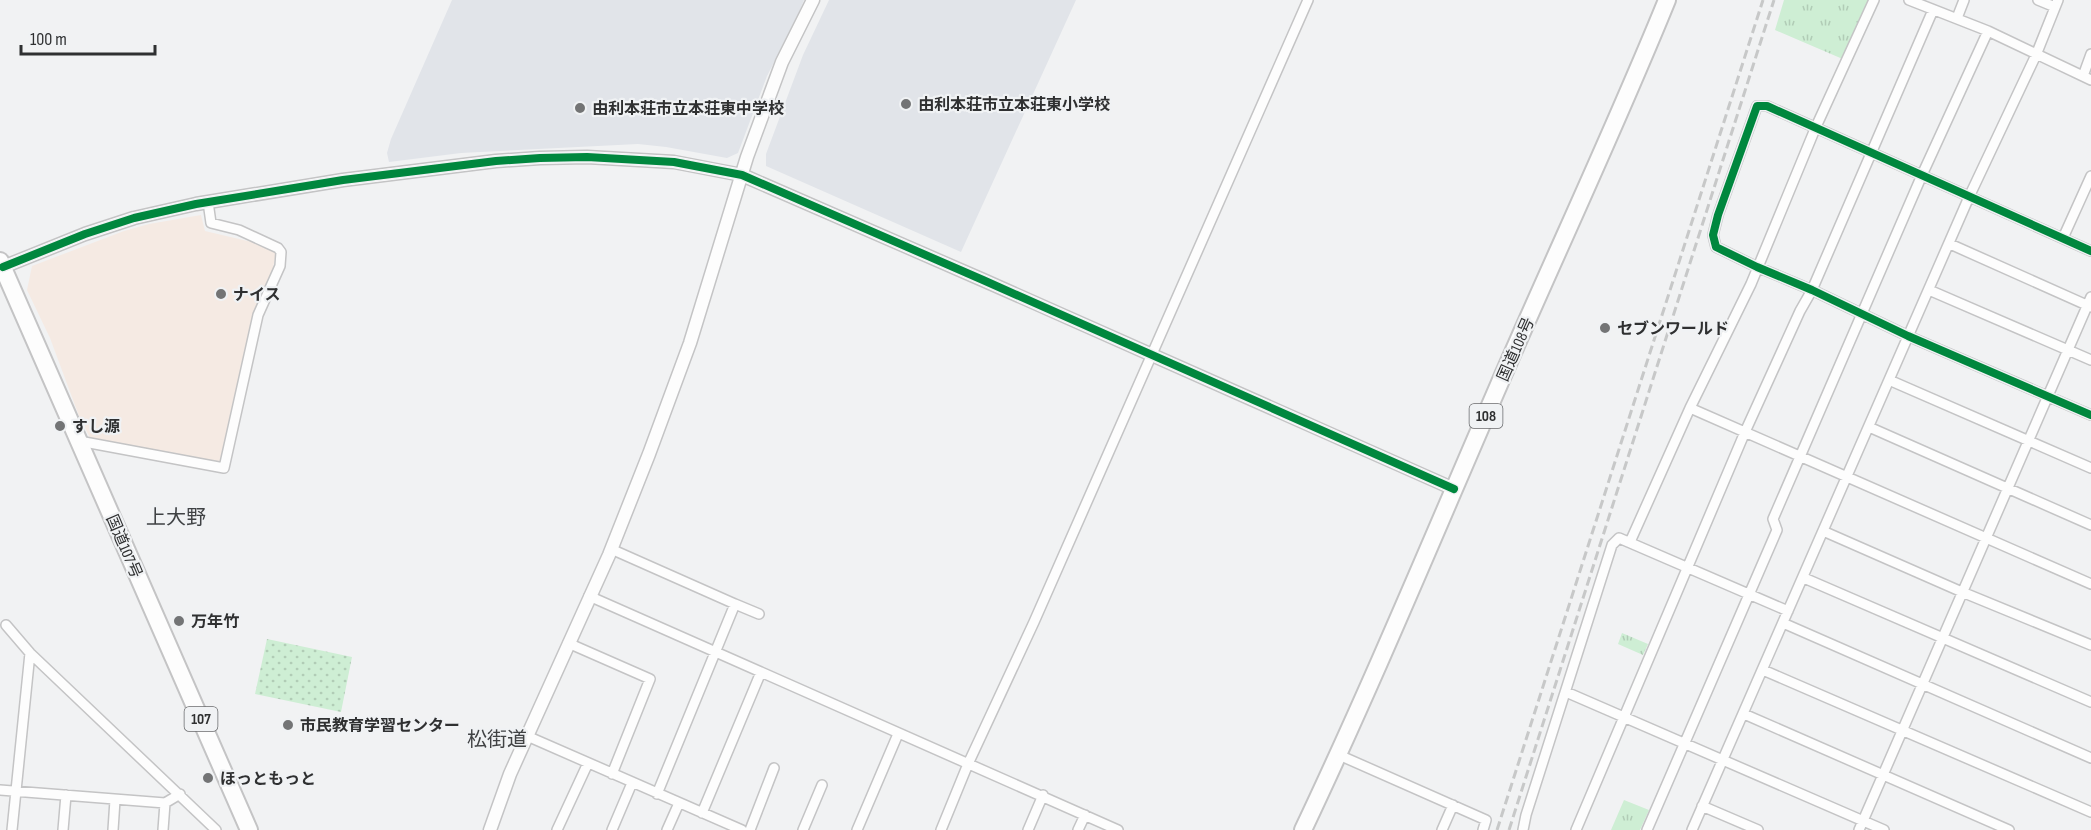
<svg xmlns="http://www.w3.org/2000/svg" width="2091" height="830" font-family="'Sofia Sans Condensed','Noto Sans JP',sans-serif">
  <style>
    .commercial { fill: #f5eae3 }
    .built { fill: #e1e4e9 }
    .grass { fill: url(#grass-dots) }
    .park { fill: url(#park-tufts) }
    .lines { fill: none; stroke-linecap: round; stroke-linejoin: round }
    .street-casing { stroke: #c4c4c5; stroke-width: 12 }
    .secondary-casing { stroke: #c4c4c5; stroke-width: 15 }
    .highway-casing { stroke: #c4c4c5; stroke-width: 20 }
    .street { stroke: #fdfdfd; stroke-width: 9 }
    .secondary { stroke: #fdfdfd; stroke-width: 12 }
    .highway { stroke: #fdfdfd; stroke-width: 16 }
    .rail { stroke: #c7c8c8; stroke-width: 3; stroke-dasharray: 9 4.5; stroke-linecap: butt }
    .cycleway-casing { stroke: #f0f2f4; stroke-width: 11 }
    .cycleway { stroke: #00873e; stroke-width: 8 }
    .poi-dot { fill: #737475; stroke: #f0f2f4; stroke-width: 2 }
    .labels { text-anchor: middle; stroke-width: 4.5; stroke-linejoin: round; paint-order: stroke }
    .shield { fill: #f0f2f4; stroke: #696a6c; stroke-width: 1.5 }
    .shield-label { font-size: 15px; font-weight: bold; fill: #2f3031 }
    .poi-label { font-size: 16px; font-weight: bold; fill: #2f3031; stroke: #f0f2f4; text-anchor: start }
    .street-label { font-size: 16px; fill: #2f3031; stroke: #f0f2f4 }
    .quarter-label { font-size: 20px; fill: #404244; stroke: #f0f2f4 }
  </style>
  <defs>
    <pattern id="grass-dots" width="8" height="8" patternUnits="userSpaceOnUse" patternTransform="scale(1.5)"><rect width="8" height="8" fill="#ceeed4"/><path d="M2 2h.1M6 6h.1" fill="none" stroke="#b1ccb6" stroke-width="1.8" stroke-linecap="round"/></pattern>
    <pattern id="park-tufts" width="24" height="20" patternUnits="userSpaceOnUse" patternTransform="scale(1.5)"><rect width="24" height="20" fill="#ceeed4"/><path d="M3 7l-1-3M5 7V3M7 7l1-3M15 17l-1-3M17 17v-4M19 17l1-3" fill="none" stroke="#b1ccb6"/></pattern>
  </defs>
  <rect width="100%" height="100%" fill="#f1f2f3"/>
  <path class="commercial" d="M201,215L205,231L256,243L276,253L271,278L221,462L90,438L79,416L50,338L27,290L32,266L124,231L149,224Z"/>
  <path class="built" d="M452,0H804L797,17L767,76L738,153L727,158L666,147L638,144L461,153L389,162L387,153L391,139Z
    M829,0H1076L961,252L766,166V154L803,55Z"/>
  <path class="grass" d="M267,639L352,657L341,712L255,694Z"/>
  <path class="park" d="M1784,0H1871L1845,60L1775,30Z
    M1622,633L1648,644L1643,655L1618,644Z
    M1624,800L1649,810L1640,830H1611Z"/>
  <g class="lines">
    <defs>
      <path id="street" d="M1909,0L1988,31L2091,80
        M2038,0L2055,7
        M1957,18L1964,0
        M2083,76L2091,54
        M2063,238L2091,176
        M1950,244L2091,307
        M2091,251L1767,106H1757L1718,215L1713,235L1716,247L1757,267L1812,290L1908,336L2091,415
        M1929,290L2091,360
        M1889,380L2091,468
        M1690,408L2091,584
        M1869,427L2091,525
        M79,441L224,468L258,315L280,266L281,252L278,248L239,230L211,223L208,202
        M1823,531L1962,592L2091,645
        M1630,542L1690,408L1751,284L1815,129L1874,0
        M611,549L735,604L657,794
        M1804,578L2091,702
        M589,596L1118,830
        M735,604L759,614
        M1783,623L2091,758
        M6,625L30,653L216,830
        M568,643L650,679L612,774
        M1763,670L2091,812
        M1566,692L1884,830
        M1744,714L2009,830
        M527,736L742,830
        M1339,755L1486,820L1483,830
        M0,790L165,803L180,794
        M1702,806L1758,830
        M702,813L761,672
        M12,830L30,653
        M63,830L66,795
        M113,830L115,800
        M163,830L165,803
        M557,830L588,763
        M612,830L632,783
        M667,830L679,803
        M750,830L774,768
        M803,830L822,785
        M857,830L898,734
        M941,830L968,764L1034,622L1308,0
        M1028,830L1043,795
        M1078,830L1085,815
        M1442,830L1453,805
        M1523,830L1526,815L1612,545L1619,538L1788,611
        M1576,830L1745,432L1800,311L1812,290L1933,10
        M1647,830L1777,530L1773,519L1922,175L1988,31
        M1692,830L1969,197L2036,55L2058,0
        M1859,830L2091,297"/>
      <path id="secondary" d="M3,267L85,234L134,218L196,204L343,180L496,161L540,158L587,157L674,162L742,175L983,280L1454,489
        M490,830L510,774L609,555L649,454L690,343L747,157L782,62L813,0"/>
      <path id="highway" d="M0,261L249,830
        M1303,830C1373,682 1436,530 1501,380C1556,253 1615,128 1667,0"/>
    </defs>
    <use href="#street" class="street-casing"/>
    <use href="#secondary" class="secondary-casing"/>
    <use href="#highway" class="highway-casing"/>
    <use href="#street" class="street"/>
    <use href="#secondary" class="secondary"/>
    <use href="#highway" class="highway"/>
    <path class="rail" d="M1497,830L1763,0
      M1509,830L1774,0"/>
    <defs>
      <path id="cycleway" d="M2091,251L1767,106H1757L1718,215L1713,235L1716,247L1757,267L1812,290L1908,336L2091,415
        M3,267L85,234L134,218L196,204L343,180L496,161L540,158L587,157L674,162L742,175L983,280L1454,489"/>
    </defs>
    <use href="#cycleway" class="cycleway-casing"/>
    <use href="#cycleway" class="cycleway"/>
  </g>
  <g class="poi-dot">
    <circle cx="906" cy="104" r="6"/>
    <circle cx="580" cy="108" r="6"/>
    <circle cx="221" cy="294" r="6"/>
    <circle cx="1605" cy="328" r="6"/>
    <circle cx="60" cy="426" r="6"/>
    <circle cx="179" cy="621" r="6"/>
    <circle cx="288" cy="725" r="6"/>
    <circle cx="208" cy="778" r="6"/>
  </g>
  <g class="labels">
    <g class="shield">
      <rect x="1469.5" y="404" width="33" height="24" rx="4.5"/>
      <rect x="184.5" y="707" width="33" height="24" rx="4.5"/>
    </g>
    <g class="shield-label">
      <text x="1486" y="421">108</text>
      <text x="201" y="724">107</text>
    </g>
    <g class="poi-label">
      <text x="918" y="110">由利本荘市立本荘東小学校</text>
      <text x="592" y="114">由利本荘市立本荘東中学校</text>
      <text x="233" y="300">ナイス</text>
      <text x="1617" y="334">セブンワールド</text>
      <text x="72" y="432">すし源</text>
      <text x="191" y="627">万年竹</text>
      <text x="300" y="731">市民教育学習センター</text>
      <text x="220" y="784">ほっともっと</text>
    </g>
    <g class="street-label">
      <text transform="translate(1515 349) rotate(-66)" y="6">国道108号</text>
      <text transform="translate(125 546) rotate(67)" y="6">国道107号</text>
    </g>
    <g class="quarter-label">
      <text x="176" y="524">上大野</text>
      <text x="497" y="746">松街道</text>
    </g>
  </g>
  <path d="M21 45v9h134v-9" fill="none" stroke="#2f3031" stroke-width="3"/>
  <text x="30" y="45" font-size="18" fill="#2f3031" stroke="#f0f2f4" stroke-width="4.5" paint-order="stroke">100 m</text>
</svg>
